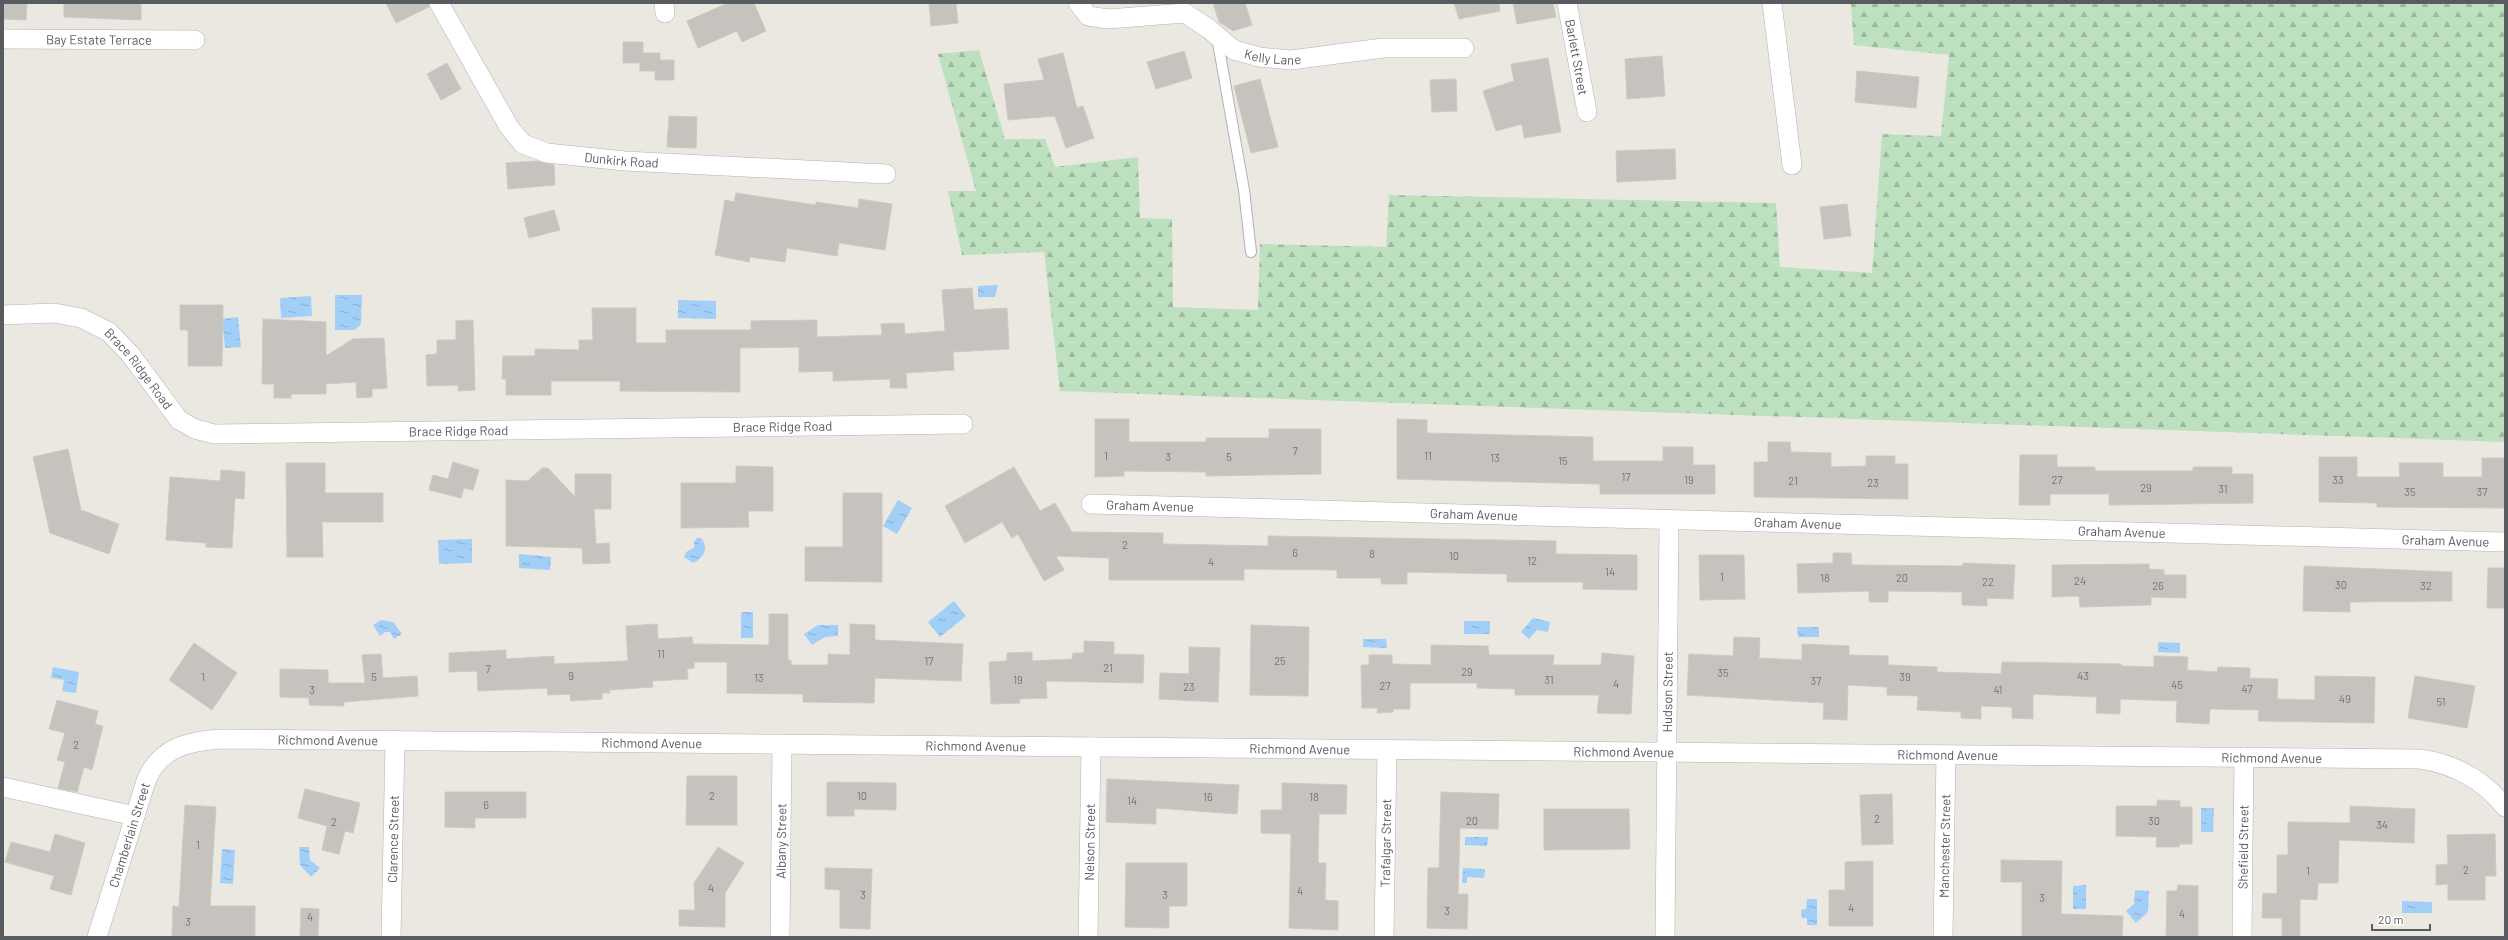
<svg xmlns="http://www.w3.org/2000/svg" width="2508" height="940" font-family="Barlow,sans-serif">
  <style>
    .forest { fill: url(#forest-firs) }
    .water { fill: url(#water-ripples) }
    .building { fill: #c6c2bd; stroke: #cecabf }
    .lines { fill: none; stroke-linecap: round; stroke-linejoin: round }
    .service-casing { stroke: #b0b2b7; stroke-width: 12 }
    .minor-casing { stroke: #b0b2b7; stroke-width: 20 }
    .service { stroke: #fff; stroke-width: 10 }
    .minor { stroke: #fff; stroke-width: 19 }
    .labels { text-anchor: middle; stroke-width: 3.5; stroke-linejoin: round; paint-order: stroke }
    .number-label { font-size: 11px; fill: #747577 }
    .street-label { font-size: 13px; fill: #585b60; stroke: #fff }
  </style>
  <defs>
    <pattern id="forest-firs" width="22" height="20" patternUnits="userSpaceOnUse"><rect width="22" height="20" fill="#bde1bf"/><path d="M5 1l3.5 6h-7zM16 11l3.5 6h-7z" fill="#9cb99f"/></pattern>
    <pattern id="water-ripples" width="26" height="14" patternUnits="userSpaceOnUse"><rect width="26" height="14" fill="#a2cff8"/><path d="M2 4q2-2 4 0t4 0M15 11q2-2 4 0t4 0" fill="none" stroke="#87abcc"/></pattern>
  </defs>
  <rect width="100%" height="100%" fill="#eae8e0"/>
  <path class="forest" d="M1851,3H2505V442L1060,391L1044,252L962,255L948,191H976L938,54L979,50L1005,139H1045L1055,167L1138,157L1140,218L1172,219L1173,307L1258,310L1260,244L1386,247L1389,195L1776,203L1780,267L1872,273L1882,134L1941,136L1949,55L1854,45Z"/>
  <path class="water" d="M998,285L995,297H978V286Z
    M335,295H362L361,324L355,330H335Z
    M311,296L312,316L281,318L280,298Z
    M678,300L716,301V319L678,318Z
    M238,317L241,347L225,348L222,319Z
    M898,500L912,508L897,534L883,526Z
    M697,538H701C709,548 704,558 693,563L684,557L686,552L694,548V542Z
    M472,539V563L439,564L438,540Z
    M519,554L551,557L550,570L519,568Z
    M954,601L966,616L940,637L928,622Z
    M741,612H753V638H741Z
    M1533,618L1550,622L1548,632L1537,630L1529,639L1521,632Z
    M381,620L393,622L402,634L394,639L390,632H385L380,636L373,625Z
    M1464,621H1490V634H1464Z
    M818,625H838V636L825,637L812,645L804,634Z
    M1797,627H1819V637H1798Z
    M1363,639H1386L1387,648L1363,647Z
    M2158,642L2180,643V653L2158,652Z
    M53,667L79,672L76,693L62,691L64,680L51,678Z
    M2201,808H2214L2213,832H2201Z
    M1465,837H1488L1487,846L1465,845Z
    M299,847H309L310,860L320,868L311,877L300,865Z
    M222,849L235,850L233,884L220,883Z
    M1463,868L1485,869L1484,878L1467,877V883H1462Z
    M2086,885V909H2073V886Z
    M2135,890L2149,891L2148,912L2136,923L2126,911L2134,904Z
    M1807,899H1817V925H1807V918H1802L1801,910L1806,909Z
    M2402,901L2432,902V913H2402Z"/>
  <path class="building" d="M3,3H27L26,20L3,19Z
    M64,3H141V20L64,17Z
    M386,3H428L429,7L396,23Z
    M728,3H754L766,31L742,42L737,31L698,48L687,21Z
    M929,3H956L958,23L931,26Z
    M1213,3H1245L1252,25L1233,31L1219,22Z
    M1454,3H1499L1500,11L1459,19Z
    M1513,3H1553L1556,17L1517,24Z
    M623,42H643V53H660V60H674V80H655V71H640V63H623Z
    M1184,51L1192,78L1156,89L1147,62Z
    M1063,53L1077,108L1083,106L1094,138L1066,148L1055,116L1008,120L1004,84L1044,80L1038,59Z
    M1662,56L1665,96L1627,99L1625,59Z
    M1548,58L1561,132L1524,138L1522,124L1496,131L1483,91L1514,81L1511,64Z
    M447,63L461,89L441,100L427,74Z
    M1857,71L1919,77L1916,108L1855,102Z
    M1260,79L1278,147L1251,153L1234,86Z
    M1456,79L1457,111L1432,112L1430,80Z
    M669,116L697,117L696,148L667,147Z
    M1675,149L1676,179L1617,182L1616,151Z
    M536,161L554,165L555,185L508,189L506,163Z
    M736,193L816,205V202L858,208L859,199L892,204L885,250L839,243L837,256L787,248L785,262L750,257L749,262L715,255L725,200L734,202Z
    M1847,204L1851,236L1824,239L1820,207Z
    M554,210L560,230L529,238L524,218Z
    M972,288L974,310L1007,308L1009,349L953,352L954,370L906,373L907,388H890V379L833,381V371L799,372V347L740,348V392L620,391V381H551V395H506V379H502L503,356H535V349L579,350V340H593L592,308H636V343H666V330H751V321L817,320V337L882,335L881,324L904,323L905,334L945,331L942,290Z
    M180,305H223L222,366H188V330H180Z
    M263,319L326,322V356L353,339L384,338L387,388L372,389V397L357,398L356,382L326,384V394H291V398H274V384H262Z
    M473,320L475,390L458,391V385L427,386L426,355L437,354V340H456V321Z
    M1095,419H1129V442H1206V438H1269V429H1321V474L1206,476V472L1124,471V476L1095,477Z
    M1397,419L1427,420V433L1593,437V461H1663V447H1693V465H1715V494H1600V484L1397,479Z
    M1768,442H1790L1791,452L1831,453V467L1866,466V456H1895V464H1908V499L1754,497V462H1768Z
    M68,449L81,510L119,524L109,554L50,533L33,457Z
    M2020,455H2057V467H2095V471H2193V467H2232V474H2253V503L2109,505V494H2050V505H2019Z
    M2319,457H2357V477H2400L2399,463H2443V477H2482V458H2505V508L2377,507V503L2319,502Z
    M453,462L479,470L473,490L464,488L461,498L429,490L433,475L448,479Z
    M286,463H325V493H383V522H322L323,557H287Z
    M736,466L773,467V511H748L749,527L681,528V483H736Z
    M1014,467L1040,511L1055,503L1072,532L1163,533V544L1268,546V536L1556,541V554L1637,555V590L1583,589V582H1507V574L1407,572V584H1381V578H1337V570L1244,569V580H1109V558L1056,556L1064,570L1044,581L1018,534L1012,538L1002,522L965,543L945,506Z
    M542,468H548L575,497V474H611V509H594L596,544L609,543L610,563L583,564L582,548L506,546V480L528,481Z
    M221,470L245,472L244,499L235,498L232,548L206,547V543L166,540L170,477L220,481Z
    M843,493H882V582L805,581V547H843Z
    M1833,553H1851L1852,565L1963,566V563L2015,565L2013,599L1987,598V606L1962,605V592L1888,591V602H1869V591L1798,593L1797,564L1833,563Z
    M1699,555H1744L1745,599L1700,600Z
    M2149,564V569L2164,570V575H2186V598L2151,597V605L2080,607L2079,596L2052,597V565Z
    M2304,566L2452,572V601L2350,602V612L2303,611Z
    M2488,568H2505V608H2487Z
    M769,614H788V660H791V665H828V654L850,655V624L875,625V640L963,644L961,681L875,678L874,703L803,702V694L727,693V662H694V668L687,669L688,679L652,681L653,687L609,690L610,693H602V699L571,701L570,694L548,695L547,688L478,691L477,671L449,672V653L506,650V659L554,656V664L628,661L626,626L657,624L658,639L692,637L693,644L769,645Z
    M1251,625L1309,627L1308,696L1250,695Z
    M1734,637L1760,638L1759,658L1802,660V644L1849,646V655L1888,656V665L1937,667V672L2001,674L2002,662L2121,664V666L2154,667V656L2188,657L2187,670L2217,672L2218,667L2250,668V678L2278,679L2277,699L2315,700V676L2375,677L2374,723L2258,721L2259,710L2210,709L2209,724L2176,722L2177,701L2120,699V714L2096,713L2097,697L2033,694V719L2012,718V707L1981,706V719L1961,718V712L1917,710L1918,696L1887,695V687L1848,685L1847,720L1823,719L1824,703L1687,695L1689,654L1733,656Z
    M1084,641L1114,642V654L1144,655L1143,683L1046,681L1047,698L1019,699L1020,703L991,704L989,662L1007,661V653L1032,652V661L1072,659L1073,653H1084Z
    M194,643L237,673L212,710L169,680Z
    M1431,645L1488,646L1489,655H1554L1553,665H1601L1602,653L1634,656L1631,714L1597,713L1599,695H1515V689L1477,688V683H1410V709H1393V712L1377,713L1378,708H1362L1361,665H1369V655H1392V664L1431,665Z
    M1189,647L1220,648L1218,702L1159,699L1160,673L1189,674Z
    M381,654L383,678L417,676L418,696L344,702V706L309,705V698L280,697V669L328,670V683H365L362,655Z
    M2415,676L2475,686L2467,728L2408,718Z
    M57,700L98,711L95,724L103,726L92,770L84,767L77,792L58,788L65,762L57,760L65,733L49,729Z
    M687,776H737V825H686Z
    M1107,779L1239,785L1237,814L1156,808V824L1106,822Z
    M827,782L896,783V810L854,809V816H827Z
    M1282,783L1347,785L1346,814H1319L1318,863H1326L1325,900L1338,901V930L1289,928L1291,834L1261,833V810H1282Z
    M305,789L360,803L353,833L345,831L339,854L322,850L327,826L298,818Z
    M445,792H526V818H475V828L445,827Z
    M1441,792L1499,794L1498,829L1460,828L1458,894H1468L1467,929L1427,928L1428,868H1439Z
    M1892,794L1893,844L1862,845L1860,795Z
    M2157,800L2180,801V807H2192V844H2180L2179,847H2156L2157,837L2116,836V806H2157Z
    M185,805L216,807L210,906H255V937H172L173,906L179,907Z
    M2350,806L2415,809L2414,843L2339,840L2338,883H2318L2317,900L2300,899V937H2282V918H2262L2263,893L2277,894V855H2288V822L2350,823Z
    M1544,809H1629L1630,849L1544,850Z
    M55,834L85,843L71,895L50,889L54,876L5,862L11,842L50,852Z
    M2495,834L2496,876H2485V900H2448V884L2436,885V865L2448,864L2447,835Z
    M718,847L744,863L725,893V927L679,926V910H695L694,883Z
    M2001,860L2062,861L2061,914L2123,916L2122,937H2022V882H2001Z
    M1873,861V926H1829V890H1845V862Z
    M1126,863H1187V906H1169V928L1125,927Z
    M825,868L872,869L870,929L840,928V890L825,889Z
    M2178,885L2198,886V937H2166L2167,891H2177Z
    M301,908L319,909L318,937H300Z"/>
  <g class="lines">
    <defs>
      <path id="service" d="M1217,37L1244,190L1251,252"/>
      <g id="minor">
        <path id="s1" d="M439,3L509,127L523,144L547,153L625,161L886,174"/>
        <path d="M664,3L665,13"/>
        <path id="s2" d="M1078,3L1088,16L1108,19L1185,13L1209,29L1234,50L1259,57L1291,60L1383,48H1464"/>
        <path id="s3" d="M1567,3L1587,112"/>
        <path d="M1772,3L1792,165"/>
        <path id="s4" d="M3,39L195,40"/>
        <path id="s5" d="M3,315L54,313L81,318L109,332L130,354L179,420L195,429L214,434L963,424"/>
        <path id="s6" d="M1091,504L2505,542"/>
        <path d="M3,787L135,816"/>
        <path id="s7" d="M97,937L146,781C159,748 188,741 221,739L2420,759C2454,764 2483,779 2505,807"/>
        <path id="s8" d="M391,937L395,740"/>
        <path id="s9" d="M780,937L782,744"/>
        <path id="s10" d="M1088,937L1091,747"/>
        <path id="s11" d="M1384,937L1387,750"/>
        <path id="s12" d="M1665,937L1669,519"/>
        <path id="s13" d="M1943,937L1946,755"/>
        <path id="s14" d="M2242,937L2244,757"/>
      </g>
    </defs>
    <use href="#service" class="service-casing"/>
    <use href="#minor" class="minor-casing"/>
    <use href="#service" class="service"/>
    <use href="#minor" class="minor"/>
  </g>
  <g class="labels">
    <g class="number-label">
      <text x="1295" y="455">7</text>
      <text x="1106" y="460">1</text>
      <text x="1428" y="460">11</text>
      <text x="1168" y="461">3</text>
      <text x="1229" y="461">5</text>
      <text x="1495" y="462">13</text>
      <text x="1563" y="465">15</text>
      <text x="1626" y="481">17</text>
      <text x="1689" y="484">19</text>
      <text x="2057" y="484">27</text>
      <text x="2338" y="484">33</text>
      <text x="1793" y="485">21</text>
      <text x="1873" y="487">23</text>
      <text x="2146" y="492">29</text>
      <text x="2223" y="493">31</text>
      <text x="2410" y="496">35</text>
      <text x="2482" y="496">37</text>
      <text x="1125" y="549">2</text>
      <text x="1295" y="557">6</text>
      <text x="1372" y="558">8</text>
      <text x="1454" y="560">10</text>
      <text x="1532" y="565">12</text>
      <text x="1211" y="566">4</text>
      <text x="1610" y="576">14</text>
      <text x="1722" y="581">1</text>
      <text x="1825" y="582">18</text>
      <text x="1902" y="582">20</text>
      <text x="2080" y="585">24</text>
      <text x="1988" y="586">22</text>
      <text x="2341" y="589">30</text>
      <text x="2158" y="590">26</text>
      <text x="2426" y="590">32</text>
      <text x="661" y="658">11</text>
      <text x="929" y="665">17</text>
      <text x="1280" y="665">25</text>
      <text x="1108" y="672">21</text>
      <text x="488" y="673">7</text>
      <text x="1467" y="676">29</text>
      <text x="1723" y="677">35</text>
      <text x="571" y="680">9</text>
      <text x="2083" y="680">43</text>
      <text x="203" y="681">1</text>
      <text x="374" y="681">5</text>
      <text x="1905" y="681">39</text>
      <text x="759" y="682">13</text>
      <text x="1018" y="684">19</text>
      <text x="1549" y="684">31</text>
      <text x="1816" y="685">37</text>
      <text x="1616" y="688">4</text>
      <text x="2177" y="689">45</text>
      <text x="1385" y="690">27</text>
      <text x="1189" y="691">23</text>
      <text x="2247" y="693">47</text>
      <text x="312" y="694">3</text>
      <text x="1998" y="694">41</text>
      <text x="2345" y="703">49</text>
      <text x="2441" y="706">51</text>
      <text x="76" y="749">2</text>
      <text x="712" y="800">2</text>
      <text x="862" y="800">10</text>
      <text x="1208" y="801">16</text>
      <text x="1314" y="801">18</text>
      <text x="1132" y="805">14</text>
      <text x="486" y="809">6</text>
      <text x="1877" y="823">2</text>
      <text x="1472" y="825">20</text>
      <text x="2154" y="825">30</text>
      <text x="334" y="826">2</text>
      <text x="2382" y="829">34</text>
      <text x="198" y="849">1</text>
      <text x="2466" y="874">2</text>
      <text x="2308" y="875">1</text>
      <text x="711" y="892">4</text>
      <text x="1300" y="895">4</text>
      <text x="863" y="899">3</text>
      <text x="1165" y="899">3</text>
      <text x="2042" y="902">3</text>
      <text x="1851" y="912">4</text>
      <text x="1447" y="915">3</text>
      <text x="2182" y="918">4</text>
      <text x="310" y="921">4</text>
      <text x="188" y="926">3</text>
    </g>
    <g class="street-label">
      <text dy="5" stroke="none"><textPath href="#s4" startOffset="96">Bay Estate Terrace</textPath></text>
      <text dy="5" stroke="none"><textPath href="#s2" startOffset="215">Kelly Lane</textPath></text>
      <text dy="5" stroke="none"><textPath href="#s3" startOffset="55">Barlett Street</textPath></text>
      <text dy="5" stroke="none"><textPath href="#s1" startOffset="265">Dunkirk Road</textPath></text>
      <text dy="5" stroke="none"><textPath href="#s5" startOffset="157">Brace Ridge Road</textPath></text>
      <text dy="5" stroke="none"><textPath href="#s5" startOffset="829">Brace Ridge Road</textPath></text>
      <text dy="5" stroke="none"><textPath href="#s5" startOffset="505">Brace Ridge Road</textPath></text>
      <text dy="5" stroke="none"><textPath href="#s6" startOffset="59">Graham Avenue</textPath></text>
      <text dy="5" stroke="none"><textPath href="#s6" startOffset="383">Graham Avenue</textPath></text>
      <text dy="5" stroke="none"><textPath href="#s6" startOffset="707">Graham Avenue</textPath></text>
      <text dy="5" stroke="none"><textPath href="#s6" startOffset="1031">Graham Avenue</textPath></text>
      <text dy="5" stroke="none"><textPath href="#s6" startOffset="1355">Graham Avenue</textPath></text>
      <text dy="5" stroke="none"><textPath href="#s12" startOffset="245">Hudson Street</textPath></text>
      <text dy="5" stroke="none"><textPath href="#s7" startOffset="362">Richmond Avenue</textPath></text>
      <text dy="5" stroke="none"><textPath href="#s7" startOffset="686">Richmond Avenue</textPath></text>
      <text dy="5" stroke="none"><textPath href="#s7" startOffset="1010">Richmond Avenue</textPath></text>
      <text dy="5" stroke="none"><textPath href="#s7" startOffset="1334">Richmond Avenue</textPath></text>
      <text dy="5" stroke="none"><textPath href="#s7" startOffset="1658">Richmond Avenue</textPath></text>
      <text dy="5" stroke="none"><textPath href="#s7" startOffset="1982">Richmond Avenue</textPath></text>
      <text dy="5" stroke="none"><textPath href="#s7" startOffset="2306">Richmond Avenue</textPath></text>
      <text dy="5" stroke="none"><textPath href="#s7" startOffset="107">Chamberlain Street</textPath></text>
      <text dy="5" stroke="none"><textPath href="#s8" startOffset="98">Clarence Street</textPath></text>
      <text dy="5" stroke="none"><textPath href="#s9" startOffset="96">Albany Street</textPath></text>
      <text dy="5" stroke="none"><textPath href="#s10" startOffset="95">Nelson Street</textPath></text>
      <text dy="5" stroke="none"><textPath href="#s11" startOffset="94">Trafalgar Street</textPath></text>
      <text dy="5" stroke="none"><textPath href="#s13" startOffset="91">Manchester Street</textPath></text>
      <text dy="5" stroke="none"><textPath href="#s14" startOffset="90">Shefield Street</textPath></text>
    </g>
  </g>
  <rect width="2508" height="940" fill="none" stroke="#585b60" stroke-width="8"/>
  <path d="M2372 924v6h58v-6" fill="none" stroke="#585b60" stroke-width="2"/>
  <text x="2378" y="924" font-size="12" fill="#585b60" stroke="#ffffff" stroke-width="3" paint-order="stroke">20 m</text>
</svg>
